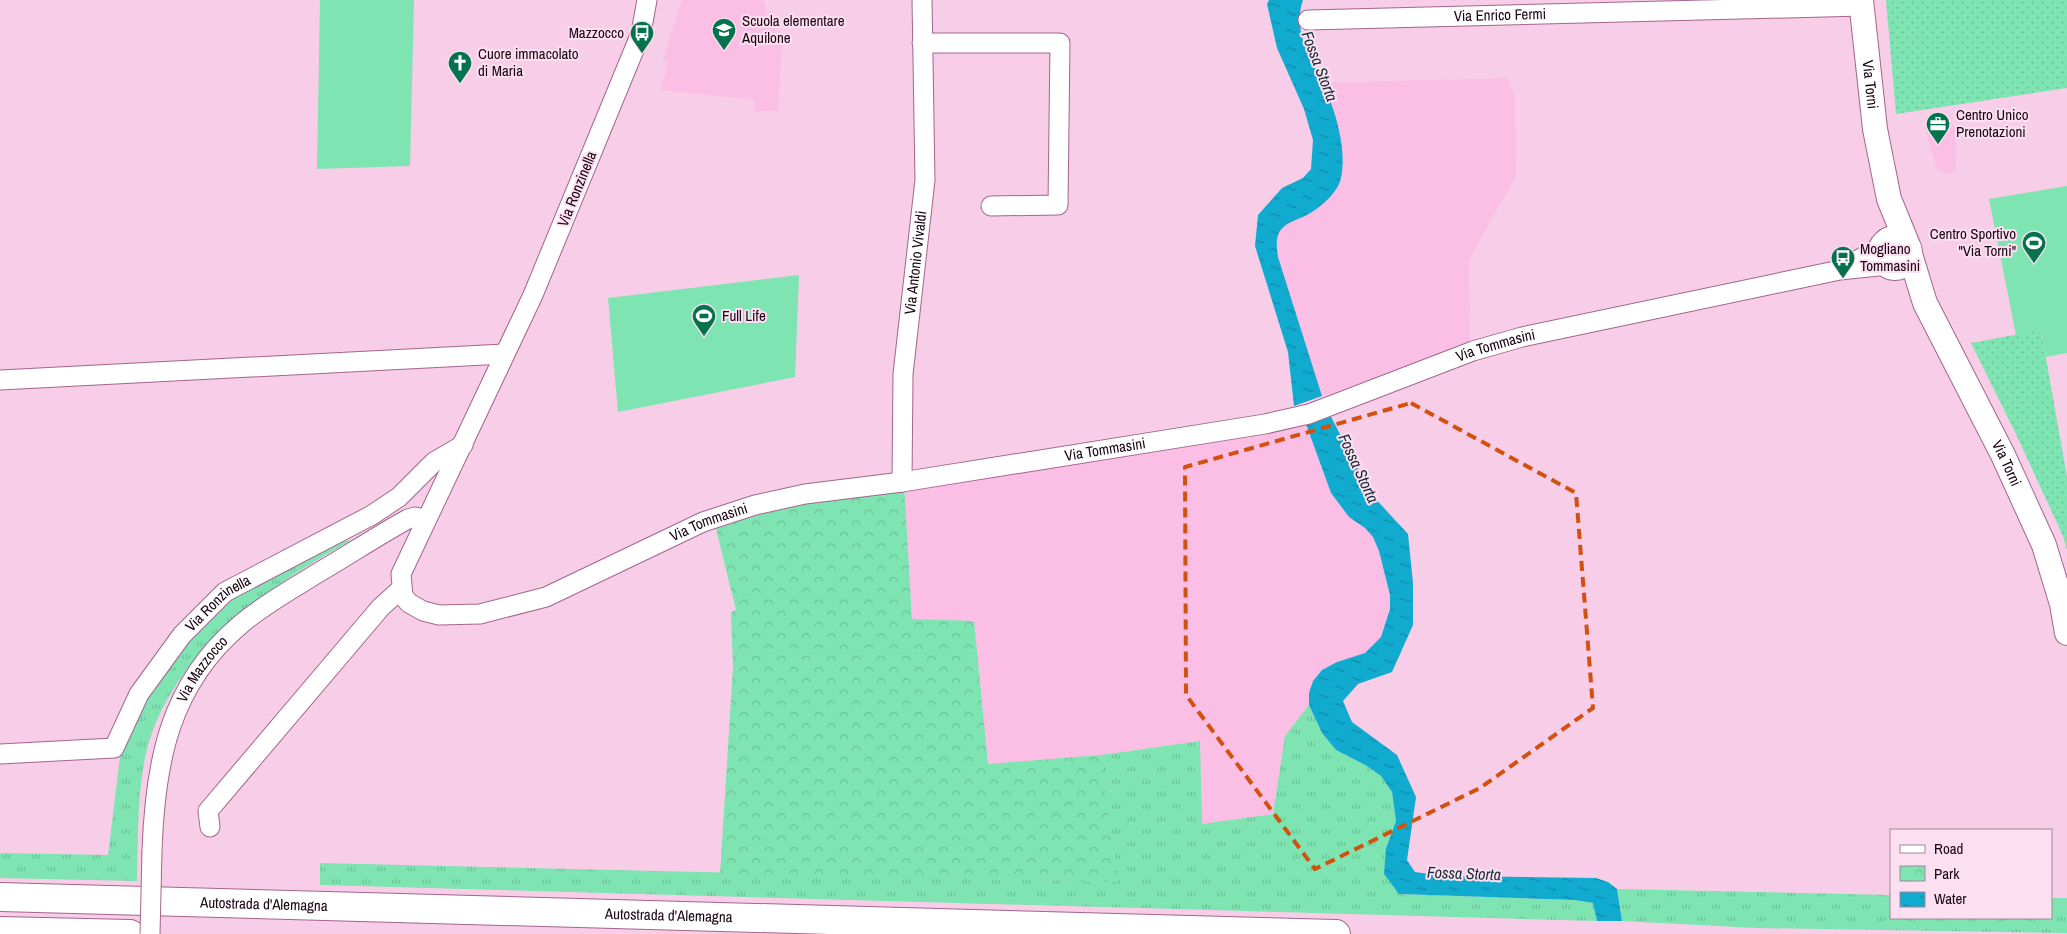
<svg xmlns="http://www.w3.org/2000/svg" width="2067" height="934" font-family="'Archivo Narrow',sans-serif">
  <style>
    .built { fill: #fbbee4 }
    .grass { fill: url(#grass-tufts) }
    .park { fill: url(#park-crowns) }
    .garden { fill: url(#garden-dots) }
    .pitch { fill: #7ee4b2 }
    .water { fill: url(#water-ripples) }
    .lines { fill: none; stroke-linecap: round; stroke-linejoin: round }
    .minor-casing { stroke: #a3658d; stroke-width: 21 }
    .major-casing { stroke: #a3658d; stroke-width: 26 }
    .highway-casing { stroke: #a3658d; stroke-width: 30 }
    .minor { stroke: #fff; stroke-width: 19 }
    .major { stroke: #fff; stroke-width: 24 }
    .highway { stroke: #fff; stroke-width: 28 }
    .minor-bridge-casing { stroke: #a3658d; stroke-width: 21; stroke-linecap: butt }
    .minor-bridge { stroke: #fff; stroke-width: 19 }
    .marked { fill: none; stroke: #d3500d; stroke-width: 4; stroke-dasharray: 10 6; stroke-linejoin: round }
    .labels { text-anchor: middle; stroke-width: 4; stroke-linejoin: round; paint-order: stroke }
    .street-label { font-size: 15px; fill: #1a0413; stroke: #fcdff1 }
    .poi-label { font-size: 15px; fill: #1a0413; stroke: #fcdff1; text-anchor: start }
    .water-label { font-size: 16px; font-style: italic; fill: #172d34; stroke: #fcdff1 }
  </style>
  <defs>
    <pattern id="grass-tufts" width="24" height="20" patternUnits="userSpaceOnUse" patternTransform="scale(1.25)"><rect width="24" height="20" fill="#7ee4b2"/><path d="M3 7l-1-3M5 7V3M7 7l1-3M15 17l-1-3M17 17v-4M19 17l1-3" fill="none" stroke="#6cc298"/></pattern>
    <pattern id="park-crowns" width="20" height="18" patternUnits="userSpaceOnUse" patternTransform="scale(1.25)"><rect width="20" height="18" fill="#7ee4b2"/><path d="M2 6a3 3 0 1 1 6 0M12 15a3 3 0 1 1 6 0" fill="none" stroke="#6cc298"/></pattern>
    <pattern id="garden-dots" width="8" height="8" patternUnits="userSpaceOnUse" patternTransform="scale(1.25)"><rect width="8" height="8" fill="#7ee4b2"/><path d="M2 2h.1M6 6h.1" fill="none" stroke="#6cc298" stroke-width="1.8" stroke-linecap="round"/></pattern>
    <pattern id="water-ripples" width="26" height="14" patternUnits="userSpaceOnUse" patternTransform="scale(1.25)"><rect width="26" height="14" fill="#11abd0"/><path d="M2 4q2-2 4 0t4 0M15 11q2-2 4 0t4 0" fill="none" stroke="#0f89a8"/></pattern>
  </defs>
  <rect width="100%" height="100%" fill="#f8cde7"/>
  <path class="built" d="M682,0H764L766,13L782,42L778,111H754L755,100L661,90L668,63L663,60Z
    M1508,78L1515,97L1516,176L1469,259L1470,345L1322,396L1278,257L1276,241L1279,231L1288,223L1307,215L1341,180L1343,169L1341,145L1337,124L1331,102L1321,83Z
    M1955,125L1956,170L1950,174L1937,170L1926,132Z
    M1306,424L1331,493L1349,517L1365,528L1373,537L1379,551L1390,595V609L1386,624L1381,637L1374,646L1365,653L1337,662L1322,670L1309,693V705L1285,736L1273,814L1201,824L1199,741L1101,755L988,764L974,621L912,619L904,483Z"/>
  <path class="grass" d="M352,540C269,585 169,655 146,753C137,795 138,838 137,881L0,878V853L108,855L121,749L152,671L217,600L302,548Z
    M1309,705L1322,733L1336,750L1367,766L1381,776L1392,792L1396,821L1386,848L1399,894L1575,900L1593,903L1597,921L320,885V863L1117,882L1101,755L1200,741L1202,824L1273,814L1285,736Z
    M1617,889L1891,895V918H2051V898H2067V933L1756,928L1622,921Z"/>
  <path class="park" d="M904,483L912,619L974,621L988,764L1101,755L1118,882L720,874L733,667L731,612L736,610L716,529C777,506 840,496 904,483Z"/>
  <path class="garden" d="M1886,0H2067V88L1896,114Z
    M2041,330L2067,477V550L2063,536L2016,434L1971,343Z"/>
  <path class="pitch" d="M320,0H414L410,166L317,169Z
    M2067,186V353L2046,357L2041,330L2016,335L1989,199Z
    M799,275L795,377L618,412L608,298Z"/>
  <path class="water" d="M1269,0H1303C1290,37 1319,69 1331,103C1339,125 1346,154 1341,178C1338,193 1319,209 1305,216C1297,220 1286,222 1280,231C1275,239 1277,249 1278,257L1322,396L1294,406L1288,352L1255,246L1258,215L1282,188L1303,178L1311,169L1313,140L1304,109L1277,48L1267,4Z
    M1330,415L1372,495L1408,534L1413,583V625L1392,672L1358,684L1343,701L1352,722L1397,755L1416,797L1407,860L1415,872L1445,876L1596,878L1608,882L1617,889L1622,921H1597L1593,903L1575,900L1399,894L1384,874L1386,848L1396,821L1392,792L1381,776L1367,766L1336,750L1322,733L1309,705V693L1313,681L1322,670L1337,662L1365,653L1381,637L1390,609V595L1379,551L1373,537L1365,528L1349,517L1331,493L1306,424Z"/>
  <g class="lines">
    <defs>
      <g id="minor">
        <path id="s1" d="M647,0L641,33L533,295L401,574L403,596L409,603L423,611L439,615L480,614L546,597L703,522L755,505L805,494L902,482L1265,424L1309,414L1473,351L1522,337L1840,270L1888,265"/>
        <path id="s2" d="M1308,20L1862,6"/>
        <path d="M922,43H1060L1058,205L991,206"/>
        <path d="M1847,266L1881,247"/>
        <path d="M0,380L504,354"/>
        <path id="s3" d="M902,482L903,374L925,180L922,0"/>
        <path id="s4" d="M0,754L114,748L139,694L182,635L225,592L372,515L399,497L434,462L463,445"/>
        <path d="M210,827L208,811L381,607L401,589"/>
        <path id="s5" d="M152,851C155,763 169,685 240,625C263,605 291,590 316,574C347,556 377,536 408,519L415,517L426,519"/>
      </g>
      <g id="major">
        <path id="s6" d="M1861,0L1875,129L1889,199L1907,243"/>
        <circle cx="1895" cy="253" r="15"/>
        <path id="s7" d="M1910,254L1925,303L2003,455L2044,545L2062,604L2067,633"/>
      </g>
      <g id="highway">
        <path id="s8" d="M0,897L1336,934"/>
        <path d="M0,931L130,934"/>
      </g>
    </defs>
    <use href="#minor" class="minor-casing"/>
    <use href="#major" class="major-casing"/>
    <use href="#highway" class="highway-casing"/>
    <use href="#minor" class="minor"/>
    <use href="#major" class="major"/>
    <use href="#highway" class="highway"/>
    <defs>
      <path id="minor-bridge" d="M150,934L152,851"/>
    </defs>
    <use href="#minor-bridge" class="minor-bridge-casing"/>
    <use href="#minor-bridge" class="minor-bridge"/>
  </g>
  <path class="marked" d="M1411,403L1576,493L1593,708L1480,788L1315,869L1186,695L1185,467Z"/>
  <defs>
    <symbol id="school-pin" viewBox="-11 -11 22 30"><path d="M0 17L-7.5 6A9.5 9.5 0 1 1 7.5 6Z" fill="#04734d" stroke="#fcdff1"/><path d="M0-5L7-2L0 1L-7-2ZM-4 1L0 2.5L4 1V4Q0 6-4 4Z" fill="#fff"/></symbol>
    <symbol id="bus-pin" viewBox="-11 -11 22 30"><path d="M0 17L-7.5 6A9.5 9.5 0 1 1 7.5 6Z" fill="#04734d" stroke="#fcdff1"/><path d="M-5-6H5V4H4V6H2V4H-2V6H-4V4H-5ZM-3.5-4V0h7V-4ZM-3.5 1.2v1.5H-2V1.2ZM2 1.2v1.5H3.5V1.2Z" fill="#fff"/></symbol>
    <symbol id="church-pin" viewBox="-11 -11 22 30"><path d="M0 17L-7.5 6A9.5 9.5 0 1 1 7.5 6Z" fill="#04734d" stroke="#fcdff1"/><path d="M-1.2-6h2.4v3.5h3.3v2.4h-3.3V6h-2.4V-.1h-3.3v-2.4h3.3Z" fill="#fff"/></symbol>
    <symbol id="office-pin" viewBox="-11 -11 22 30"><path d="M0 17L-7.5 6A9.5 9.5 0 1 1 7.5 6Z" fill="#04734d" stroke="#fcdff1"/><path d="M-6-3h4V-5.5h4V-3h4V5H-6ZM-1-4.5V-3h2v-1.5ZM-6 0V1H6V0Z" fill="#fff"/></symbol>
    <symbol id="stadium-pin" viewBox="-11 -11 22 30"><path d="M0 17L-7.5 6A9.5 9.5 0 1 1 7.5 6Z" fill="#04734d" stroke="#fcdff1"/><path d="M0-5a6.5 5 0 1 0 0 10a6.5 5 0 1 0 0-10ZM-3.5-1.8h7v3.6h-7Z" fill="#fff"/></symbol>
  </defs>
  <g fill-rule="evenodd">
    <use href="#school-pin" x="710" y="16" width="28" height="38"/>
    <use href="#bus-pin" x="628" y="19" width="28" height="38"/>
    <use href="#church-pin" x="446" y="49" width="28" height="38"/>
    <use href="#office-pin" x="1924" y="110" width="28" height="38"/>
    <use href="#stadium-pin" x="2020" y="229" width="28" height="38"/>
    <use href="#bus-pin" x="1829" y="244" width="28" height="38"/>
    <use href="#stadium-pin" x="690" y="302" width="28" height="38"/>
  </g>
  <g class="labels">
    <g class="street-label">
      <text dy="5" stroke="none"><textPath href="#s2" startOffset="192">Via Enrico Fermi</textPath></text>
      <text dy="5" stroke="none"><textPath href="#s6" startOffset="85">Via Torni</textPath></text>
      <text transform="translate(577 189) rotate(-68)" y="5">Via Ronzinella</text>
      <text dy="5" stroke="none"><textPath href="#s3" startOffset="220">Via Antonio Vivaldi</textPath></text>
      <text dy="5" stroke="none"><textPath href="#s1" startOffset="1788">Via Tommasini</textPath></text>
      <text dy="5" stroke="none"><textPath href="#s1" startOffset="1382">Via Tommasini</textPath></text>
      <text dy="5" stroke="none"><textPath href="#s7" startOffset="231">Via Torni</textPath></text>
      <text dy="5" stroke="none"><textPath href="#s1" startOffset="978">Via Tommasini</textPath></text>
      <text dy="5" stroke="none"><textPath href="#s4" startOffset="295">Via Ronzinella</textPath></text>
      <text dy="5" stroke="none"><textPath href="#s5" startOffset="192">Via Mazzocco</textPath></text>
      <text dy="5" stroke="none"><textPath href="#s8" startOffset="264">Autostrada d'Alemagna</textPath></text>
      <text dy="5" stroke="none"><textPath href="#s8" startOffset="669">Autostrada d'Alemagna</textPath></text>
    </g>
    <g class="poi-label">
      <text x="742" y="26">Scuola elementare<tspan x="742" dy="17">Aquilone</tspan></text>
      <text x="624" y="38" text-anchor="end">Mazzocco</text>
      <text x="478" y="59">Cuore immacolato<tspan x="478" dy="17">di Maria</tspan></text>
      <text x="1956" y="120">Centro Unico<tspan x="1956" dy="17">Prenotazioni</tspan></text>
      <text x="2016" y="239" text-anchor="end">Centro Sportivo<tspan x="2016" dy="17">"Via Torni"</tspan></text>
      <text x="1860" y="254">Mogliano<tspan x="1860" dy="17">Tommasini</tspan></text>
      <text x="722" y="321">Full Life</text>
    </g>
    <g class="water-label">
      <text transform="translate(1320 66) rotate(69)" y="6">Fossa Storta</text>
      <text transform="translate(1359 468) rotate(65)" y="6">Fossa Storta</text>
      <text transform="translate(1464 873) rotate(2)" y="6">Fossa Storta</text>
    </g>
  </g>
  <rect x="1890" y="829" width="162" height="90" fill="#fcdff1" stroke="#a28798"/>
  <rect x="1900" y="845" width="25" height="8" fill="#ffffff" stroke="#a28798"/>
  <text x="1934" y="854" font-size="15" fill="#1a0413">Road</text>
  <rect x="1900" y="866" width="25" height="15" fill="url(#park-crowns)" stroke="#a28798"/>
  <text x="1934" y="879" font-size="15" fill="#1a0413">Park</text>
  <rect x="1900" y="892" width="25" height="15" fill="url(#water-ripples)" stroke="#a28798"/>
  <text x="1934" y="904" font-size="15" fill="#1a0413">Water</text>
</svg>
